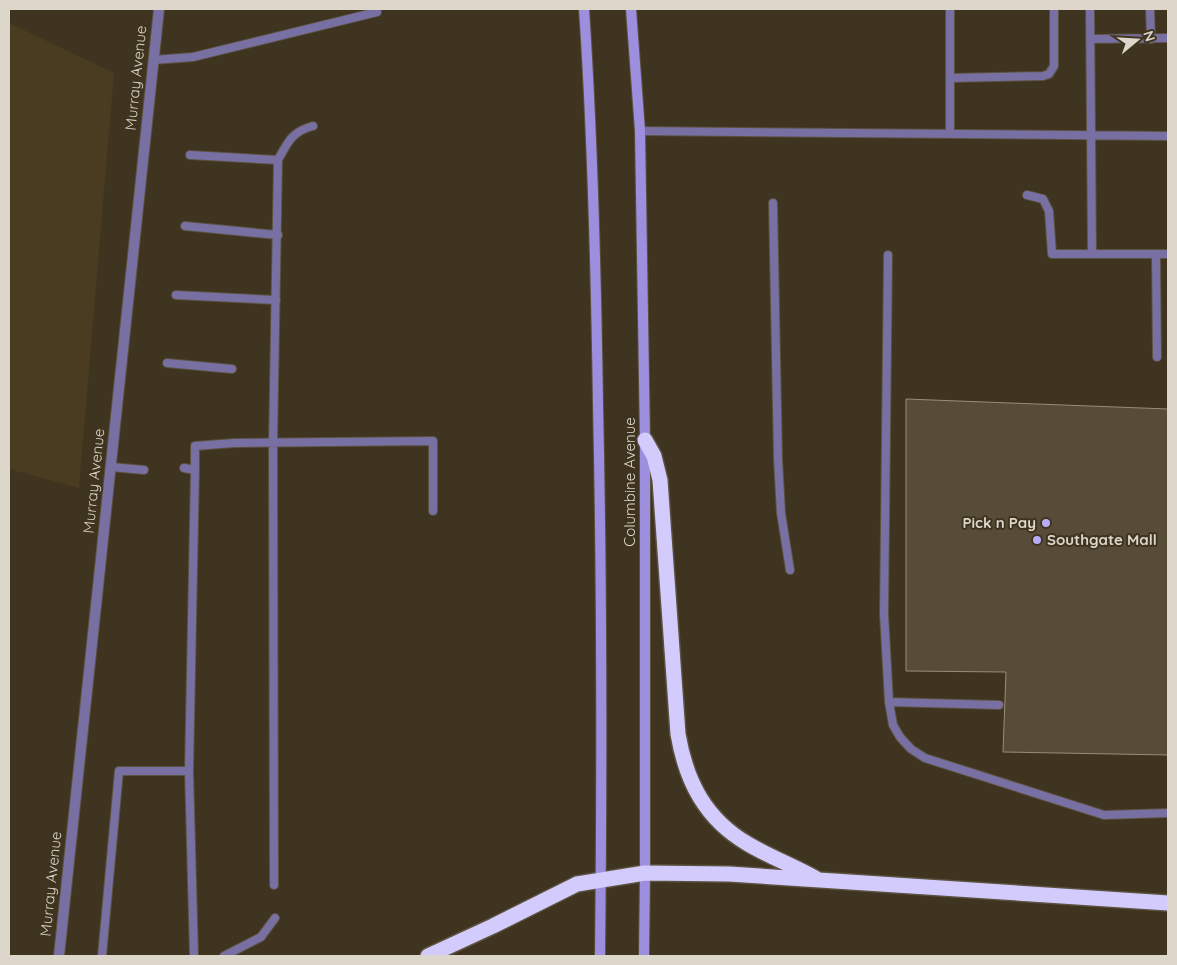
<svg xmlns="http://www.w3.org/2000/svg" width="1177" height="965" font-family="Quicksand,sans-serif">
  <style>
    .built { fill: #4a3c21 }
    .building { fill: #574c37; stroke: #9a8d76 }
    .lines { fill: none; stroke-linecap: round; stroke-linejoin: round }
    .service-casing { stroke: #5b513f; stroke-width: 10 }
    .minor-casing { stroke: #5b513f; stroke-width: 12 }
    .secondary-casing { stroke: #5b513f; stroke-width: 12 }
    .motorway-casing { stroke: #5b513f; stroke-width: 18 }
    .service { stroke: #7870a2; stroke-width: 8 }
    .minor { stroke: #7870a2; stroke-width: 10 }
    .secondary { stroke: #9d8fde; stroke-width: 10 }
    .motorway { stroke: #d2cbfc; stroke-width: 15 }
    .poi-dot { fill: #b8abf7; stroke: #3f3420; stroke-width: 2 }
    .labels { text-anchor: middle; stroke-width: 4; stroke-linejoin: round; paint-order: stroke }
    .street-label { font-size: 15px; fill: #ddd6ca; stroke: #3f3420 }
    .poi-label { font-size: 15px; font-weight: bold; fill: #ddd6ca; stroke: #3f3420; text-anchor: end }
  </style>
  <rect width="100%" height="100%" fill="#3f3420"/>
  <path class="built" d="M9,23L114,73L79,488L9,469Z"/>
  <path class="building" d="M906,399L1168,409V755L1003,752L1006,672L906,671Z"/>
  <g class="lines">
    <defs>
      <path id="service" d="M1090,9L1092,254
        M1150,9L1151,39
        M1090,39L1168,38
        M153,60L193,57L377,12
        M950,78L1043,76L1049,74L1054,66V9
        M640,131L1168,136
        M950,133V9
        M190,155L278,160
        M1027,195L1043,199L1049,211L1052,254H1168
        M773,203L778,459L781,513L790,570
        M185,226L278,235
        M1156,254L1157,357
        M888,255L884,614L889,702L893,725L900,737L911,749L925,758L1104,815L1168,813
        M176,295L276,300
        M167,363L232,369
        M111,467L144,470
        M184,468L195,470V446L234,443L433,441V511
        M889,702L999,705
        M274,885L273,443L278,160C288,142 291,132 313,126
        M102,956L119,771H189
        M194,956L189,771L195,470
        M224,956L261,937L275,918"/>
      <path id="minor" d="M59,956L159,9"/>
      <path id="secondary" d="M584,9C593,140 596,272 598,404C602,588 602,772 600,956
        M631,9L640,131L645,440V873L644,956"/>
      <path id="motorway" d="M645,440L654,456L660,480L678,734C686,781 705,819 748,844C770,857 794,866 817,879
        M428,956L493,926L577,884L645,873L729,874L1168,903"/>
    </defs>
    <use href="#service" class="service-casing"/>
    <use href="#minor" class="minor-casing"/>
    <use href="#secondary" class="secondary-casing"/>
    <use href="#motorway" class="motorway-casing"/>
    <use href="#service" class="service"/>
    <use href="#minor" class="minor"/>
    <use href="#secondary" class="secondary"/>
    <use href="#motorway" class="motorway"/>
  </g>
  <g class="poi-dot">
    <circle cx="1046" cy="523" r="5"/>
    <circle cx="1037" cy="540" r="5"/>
  </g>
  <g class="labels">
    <g class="street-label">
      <text transform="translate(136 78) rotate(-84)" y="5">Murray Avenue</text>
      <text transform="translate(94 481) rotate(-84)" y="5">Murray Avenue</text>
      <text transform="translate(630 482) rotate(-90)" y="5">Columbine Avenue</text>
      <text transform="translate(51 884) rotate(-84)" y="5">Murray Avenue</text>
    </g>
    <g class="poi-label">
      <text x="1036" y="528">Pick n Pay</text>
      <text x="1047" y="545" text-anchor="start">Southgate Mall</text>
    </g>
  </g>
  <rect width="1177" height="965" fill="none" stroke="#ddd6ca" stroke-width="20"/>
  <g transform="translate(1137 40) rotate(72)" stroke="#3f3420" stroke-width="4" paint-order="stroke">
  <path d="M0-4L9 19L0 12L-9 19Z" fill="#ddd6ca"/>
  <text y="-8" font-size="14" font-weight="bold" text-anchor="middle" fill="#ddd6ca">N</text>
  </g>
</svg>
